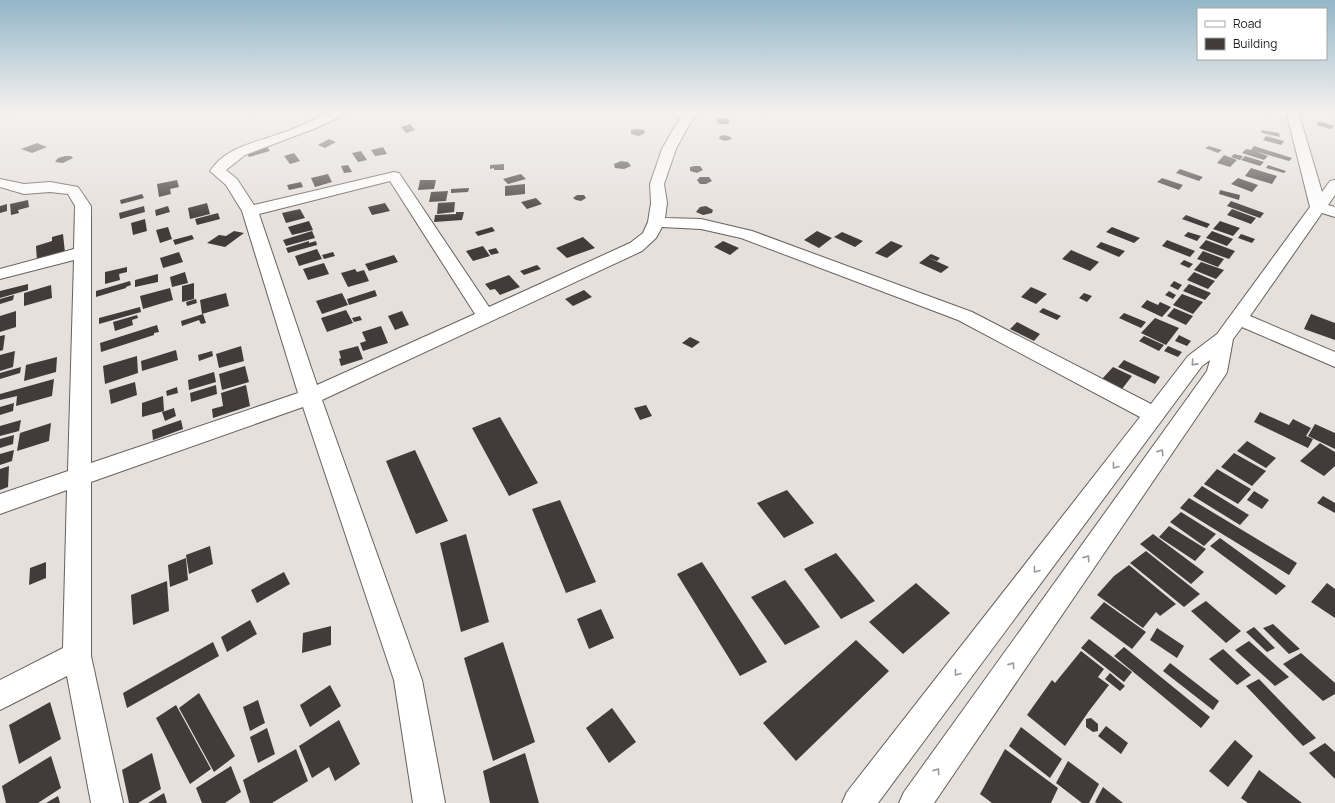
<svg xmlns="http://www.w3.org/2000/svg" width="1335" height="803" font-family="Manrope,sans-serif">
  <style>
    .building { fill: #413b3a }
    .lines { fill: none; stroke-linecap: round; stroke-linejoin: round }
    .minor-casing { stroke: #66615e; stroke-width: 2 }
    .minor { fill: #fff; fill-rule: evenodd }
    .oneway { stroke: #9a9998 }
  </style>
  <rect width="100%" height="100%" fill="#e6e0dc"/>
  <path class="building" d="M719,118H727L730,122L728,124H719L716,120Z
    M1319,121L1334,126L1331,129L1316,125Z
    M410,124L415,130L406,133L401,127Z
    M636,129L644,130L645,133L639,136L631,134V130Z
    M1261,130L1279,133L1280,137L1262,133Z
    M724,135L729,136L732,139L725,141L719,139L720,136Z
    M1266,136L1284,141L1281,145L1263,140Z
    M329,139L336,142L325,148L318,145Z
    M37,143L47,147L32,153L21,149Z
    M266,145L270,151L249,157L245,150Z
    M1209,146L1222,150L1218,153L1205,148Z
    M1254,146L1292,158L1289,161L1255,151L1268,156L1264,160L1242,153L1246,149L1251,150Z
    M383,147L387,154L375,156L371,150Z
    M361,151L367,160L358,162L352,153Z
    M294,153L300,161L290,164L284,156Z
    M1234,154L1243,156L1240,160L1231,157Z
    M1224,155L1237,160L1230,167L1217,163Z
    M65,156H71L73,158L63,163L55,162L58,158Z
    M1245,156L1264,162L1260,166L1241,160Z
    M621,161L628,162L631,166L624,169L615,168L614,164Z
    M504,164V170H494V168L490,169V165Z
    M348,165L352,172L344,173L341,166Z
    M1268,165L1286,171L1284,173L1266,168Z
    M694,166H700L703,170L697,173L690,171V167Z
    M1251,168L1277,176L1272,184L1245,176Z
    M1180,169L1203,177L1199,181L1176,173Z
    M328,174L332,182L315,187L311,178Z
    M521,174L526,179L508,184L503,179Z
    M700,177H709L712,181L706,184H700L697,180Z
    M1162,178L1183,185L1179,190L1157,182Z
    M1238,178L1258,185L1252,192L1231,184Z
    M177,180L179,187L170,189L171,194L159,197L157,184Z
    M420,180H436L434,189L418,190Z
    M301,182L303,187L289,190L287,185Z
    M525,184V194L505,196V186Z
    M469,188L468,192L451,193V189Z
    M1220,190L1240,195L1239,200L1219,194Z
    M448,191L446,201L429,202L431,192Z
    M142,194L144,198L121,204L120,200Z
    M577,195H584L586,198L581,201L576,200L573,198Z
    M536,198L542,204L527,209L521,202Z
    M28,200L29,207L18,210L19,213L11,215L10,204Z
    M1231,201L1264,213L1260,218L1227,206Z
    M455,202L454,212L437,214L438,203Z
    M207,203L210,214L190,219L188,208Z
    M385,203L390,211L372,215L368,207Z
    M7,204V211L0,213V206Z
    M144,206L145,212L120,219L119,213Z
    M168,206L170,212L156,216L155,210Z
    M706,206L713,210L712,213L703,215L696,212L700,207Z
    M300,209L305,218L286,223L282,213Z
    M1232,209L1256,218L1251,224L1227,215Z
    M456,212H464L462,220L434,222L435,215L456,214Z
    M218,213L220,219L197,225L195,219Z
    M1186,215L1210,224L1207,228L1182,219Z
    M145,219L147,231L133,235L131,223Z
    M309,221L313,230L292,235L288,227Z
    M1220,221L1240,228L1233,236L1213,229Z
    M168,227L172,239L160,243L156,230Z
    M492,227L495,231L478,236L475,232Z
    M1112,227L1140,238L1134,243L1106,232Z
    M234,231L244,233L225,247L207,243L219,235L226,236Z
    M312,231L315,238L286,246L283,240Z
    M817,231L832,238L819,248L804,240Z
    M1212,231L1233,239L1227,246L1206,238Z
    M842,232L863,241L855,247L834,237Z
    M1188,232L1201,236L1197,241L1184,236Z
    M63,234L65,253L37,261L36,246L52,241V237Z
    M1241,234L1255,239L1252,243L1238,238Z
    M192,235L194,239L175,245L173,240Z
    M583,237L595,248L567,258L556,248Z
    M1167,240L1195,251L1190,257L1162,246Z
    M1206,240L1235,251L1229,259L1199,248Z
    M309,241V243L316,241L317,245L288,253L286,248Z
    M723,241L739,248L730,255L714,247Z
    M891,241L903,246L887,258L875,253Z
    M1101,242L1125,251L1119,257L1096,247Z
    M483,246L490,256L473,261L466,251Z
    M496,248L499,253L491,255L488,250Z
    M317,249L322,259L299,266L295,256Z
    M1071,250L1099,262L1090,271L1062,259Z
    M1203,251L1224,259L1218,267L1197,259Z
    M179,252L183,262L163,268L160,258Z
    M333,252L335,256L324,259L322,255Z
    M931,254L940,258L937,261L927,257Z
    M394,255L398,262L369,271L365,264Z
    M927,257L949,267L941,273L919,263Z
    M1184,260L1193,264L1189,268L1180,264Z
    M1201,262L1224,270L1216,279L1194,270Z
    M324,263L329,274L308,280L303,269Z
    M537,265L541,269L524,275L520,271Z
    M127,267V272L119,274L120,280L105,284V272Z
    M355,269L357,272L364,270L369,281L348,287L341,273Z
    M185,272L188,283L172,287L170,277Z
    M1194,272L1215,281L1208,289L1187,280Z
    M158,274V282L135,287V280Z
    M509,275L520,287L500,295L495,289L490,290L485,284Z
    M130,281L131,285L126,287V288L96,297V291Z
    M1174,281L1182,285L1178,290L1170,286Z
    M194,283V299L182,302V286Z
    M28,284V290L0,298V291Z
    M1189,284L1211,293L1205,300L1183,291Z
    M51,285L52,298L24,306V293Z
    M1031,287L1047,294L1036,304L1021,297Z
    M170,288L173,300L143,309L140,296Z
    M375,290L377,296L349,305L347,299Z
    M584,290L592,297L573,306L565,299Z
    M1169,291L1176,295L1173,299L1165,295Z
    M226,293L229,306L202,314L200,300Z
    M342,293L348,305L322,314L316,301Z
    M1084,293L1092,296L1087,302L1079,298Z
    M1182,294L1203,302L1193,314L1173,305Z
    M14,295L13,300L0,304V299Z
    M196,299L197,303L187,306L186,302Z
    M1147,300L1158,305L1160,302L1171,307L1162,317L1141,307Z
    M140,307L141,312L99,324V318Z
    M1043,308L1061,316L1057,320L1039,312Z
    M1174,308L1193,316L1186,325L1167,316Z
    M346,310L353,323L327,332L321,318Z
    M16,311V327L0,332V316Z
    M402,311L409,325L395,330L388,316Z
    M1124,313L1146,322L1141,328L1119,318Z
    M203,314L206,323L201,324L199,320L182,326L181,321Z
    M1311,314L1335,323V340L1304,329Z
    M137,315L138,318L132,320L133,325L115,331L113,322Z
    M360,316L362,320L354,322L352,318Z
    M1155,318L1179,328L1166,345L1141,333Z
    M1017,322L1040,334L1034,341L1010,329Z
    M157,325L159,332L154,333V335L101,352L100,343Z
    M381,326L388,343L363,351L360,343L366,341L362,332Z
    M5,335L3,350L0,351V336Z
    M1179,335L1191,341L1187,346L1175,341Z
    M1144,336L1164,345L1159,351L1139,341Z
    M690,337L700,342L692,348L682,343Z
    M241,346L244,361L219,368L216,354Z
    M358,346L363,359L341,366L339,359L341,358L339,351Z
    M1168,346L1182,352L1178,357L1164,351Z
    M176,350L178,360L142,371L141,361Z
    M15,351L13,367L0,371V355Z
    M212,351L213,356L199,361L198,355Z
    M137,356L138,373L105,384L103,366Z
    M57,357L56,372L24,381L26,365Z
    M1124,360L1160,377L1155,384L1118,367Z
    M245,366L249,382L222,390L219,374Z
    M21,367L20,373L0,379V373Z
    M1113,367L1132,376L1122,389L1102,379Z
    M214,372L216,382L189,390L188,380Z
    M54,379L52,396L16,406L17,396L0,400V394Z
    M135,382L137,395L111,404L109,390Z
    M216,385L217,394L191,402L190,393Z
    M246,385L250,406L213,418L212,409L223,406L221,393Z
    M177,387L178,393L167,396L166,391Z
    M163,396L164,411L142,417V403Z
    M14,403L13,411L0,415V407Z
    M646,405L652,416L640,420L634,408Z
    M174,408L176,416L165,421L162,412Z
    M1260,412L1289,425L1293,419L1311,428L1306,436L1313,439L1308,448L1254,422Z
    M500,417L538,483L509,496L472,428Z
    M21,420L19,431L0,436V426Z
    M181,420L183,429L153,440L152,430Z
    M51,423L49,441L17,451L20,433Z
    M1315,424L1335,433V449L1308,436Z
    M14,435L13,444L0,448V439Z
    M1247,441L1276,458L1266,468L1237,451Z
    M1320,443L1335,452V466L1324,476L1300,461Z
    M14,450L12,461L0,465V454Z
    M415,450L448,521L416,534L386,461Z
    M1234,453L1266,471L1252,486L1221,467Z
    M9,466L8,487L0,490V469Z
    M1217,469L1251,489L1238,504L1204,484Z
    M1202,486L1249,515L1240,525L1193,496Z
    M787,490L814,523L784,538L757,503Z
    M1254,491L1269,500L1262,509L1247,500Z
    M1323,496L1335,503V513L1317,503Z
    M1189,498L1297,563L1289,575L1180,508Z
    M560,500L596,582L566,593L532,509Z
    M1181,512L1216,534L1204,546L1170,522Z
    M1169,526L1206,549L1195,561L1159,537Z
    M466,534L489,622L461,632L440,543Z
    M1153,534L1204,572L1191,584L1140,544Z
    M1220,538L1286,586L1276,595L1210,546Z
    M210,546L213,564L189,574L186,555Z
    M1146,551L1200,594L1184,607L1130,563Z
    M836,553L875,601L841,619L804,569Z
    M186,558L188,580L170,587L168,565Z
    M46,562V578L29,585L30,568Z
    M702,562L767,662L740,676L677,574Z
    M1129,565L1176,604L1160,616L1156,612L1143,628L1097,595L1114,576Z
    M284,572L290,584L257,603L251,590Z
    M785,580L820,627L785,645L751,597Z
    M167,581L169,611L133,625L131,595Z
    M916,583L950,613L903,654L869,622Z
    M1327,583L1335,589V618L1311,602Z
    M1206,601L1241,631L1226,643L1191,611Z
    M1104,602L1146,632L1132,649L1090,618Z
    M601,609L614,638L589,649L577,619Z
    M250,620L257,634L227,652L221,637Z
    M1273,624L1300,649L1289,654L1263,628Z
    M331,626V645L302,653L303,633Z
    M1254,627L1275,648L1267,652L1246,632Z
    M1157,628L1184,646L1177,658L1150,640Z
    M1089,639L1132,672L1124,682L1081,648Z
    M856,640L889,671L796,761L763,723Z
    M1249,641L1289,677L1275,686L1235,650Z
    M213,642L219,656L127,708L123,693Z
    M503,642L535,742L493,761L464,658Z
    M1124,647L1210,717L1201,728L1114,656Z
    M1223,649L1251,675L1237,685L1209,659Z
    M1081,651L1104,669L1098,677L1109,685L1089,711L1065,746L1027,715L1052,680L1055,683Z
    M1301,653L1335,683V694L1323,701L1283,664Z
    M1170,663L1219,701L1213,710L1163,671Z
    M1110,673L1125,686L1120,691L1105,679Z
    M1259,679L1316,738L1303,746L1246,686Z
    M330,685L341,706L310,727L300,705Z
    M199,693L235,756L214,772L179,708Z
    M258,700L265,723L250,731L243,707Z
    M50,702L61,739L19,764L9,725Z
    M176,705L211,769L190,784L156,718Z
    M612,708L636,742L609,763L586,728Z
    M1091,718L1098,724V731L1093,732L1086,727V719Z
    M339,720L360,764L335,781L329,767L312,778L299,746Z
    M1106,726L1128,743L1121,754L1098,736Z
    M1021,727L1062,759L1050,778L1009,746Z
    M267,728L275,754L258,763L250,737Z
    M1235,740L1253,756L1228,787L1209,771Z
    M1325,743L1335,752V779L1309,753Z
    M296,749L308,781L272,803H250L243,780Z
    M1005,749L1058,788L1051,803H992L980,794Z
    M152,753L161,789L138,803H129L122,770Z
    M525,753L539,803H490L483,771Z
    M51,756L61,788L38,803H6L2,786Z
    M1068,761L1099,784L1089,803H1082L1056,783Z
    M231,766L241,792L225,803H202L196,788Z
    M1259,770L1302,803H1248L1241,798Z
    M1103,787L1123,803H1097L1095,802Z
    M164,793L167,803H148Z
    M58,796L60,803H46Z"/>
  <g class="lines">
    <defs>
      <path id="minor" d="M0,111H8L7,114L0,116Z
        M330,111H345L337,118L316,128L245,155L226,170L237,179L254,205L394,172L399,173L489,307L630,243L643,233L648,222L651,203L650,184L662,149L681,116L688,111H702L691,121L676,149L664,184L667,203L665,218L701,219L752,231L972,312L1151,404L1188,356L1217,334L1310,207L1286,111H1298L1322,192L1330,181L1335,180V195L1328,205L1335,207V217L1322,213L1250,316L1335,352V367L1242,327L1233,339L1227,372L1224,377L934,803H899L904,792L1207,371L1210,360L1202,366L878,803H842L847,792L1140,417L958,320L741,238L701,229L662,227L656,238L642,251L322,400L422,680L445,803H413L394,680L303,407L91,482V656L123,803H91L67,676L0,710V680L63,648L67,490L0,514V494L68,471L74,260L0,279V269L74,249L75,206L68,194L50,192L24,194L0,187V179L24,184L50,182L78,187L91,206V463L298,393L242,211L226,185L210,171C226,147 254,143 279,134C297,128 314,120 330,111ZM390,181L475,314L317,385L259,214Z"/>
    </defs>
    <use href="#minor" class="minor-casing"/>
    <use href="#minor" class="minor"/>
  </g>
  <defs><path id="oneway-chevron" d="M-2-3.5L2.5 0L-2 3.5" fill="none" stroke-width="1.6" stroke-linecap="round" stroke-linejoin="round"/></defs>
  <g class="oneway">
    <use href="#oneway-chevron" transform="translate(1194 363) rotate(132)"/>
    <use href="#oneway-chevron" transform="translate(1161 452) rotate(-55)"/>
    <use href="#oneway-chevron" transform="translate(1115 466) rotate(127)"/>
    <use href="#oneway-chevron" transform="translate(1087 558) rotate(-55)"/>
    <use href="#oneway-chevron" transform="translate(1036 570) rotate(127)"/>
    <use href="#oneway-chevron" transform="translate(1012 665) rotate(-55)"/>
    <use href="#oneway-chevron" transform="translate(957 673) rotate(127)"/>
    <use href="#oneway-chevron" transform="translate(937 771) rotate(-55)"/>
  </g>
  <linearGradient id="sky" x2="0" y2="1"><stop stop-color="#93b6c8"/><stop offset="0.5" stop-color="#f4f1ef"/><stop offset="1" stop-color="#f4f1ef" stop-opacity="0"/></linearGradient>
  <rect width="1335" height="223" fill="url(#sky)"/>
  <rect x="1197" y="8" width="130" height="52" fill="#ffffff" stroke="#a5a5a4"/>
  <rect x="1205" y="21" width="20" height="6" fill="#ffffff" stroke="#a5a5a4"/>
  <text x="1233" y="28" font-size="12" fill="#1f1d1b">Road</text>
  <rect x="1205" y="38" width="20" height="12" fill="#413b3a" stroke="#a5a5a4"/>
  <text x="1233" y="48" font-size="12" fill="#1f1d1b">Building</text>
</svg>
